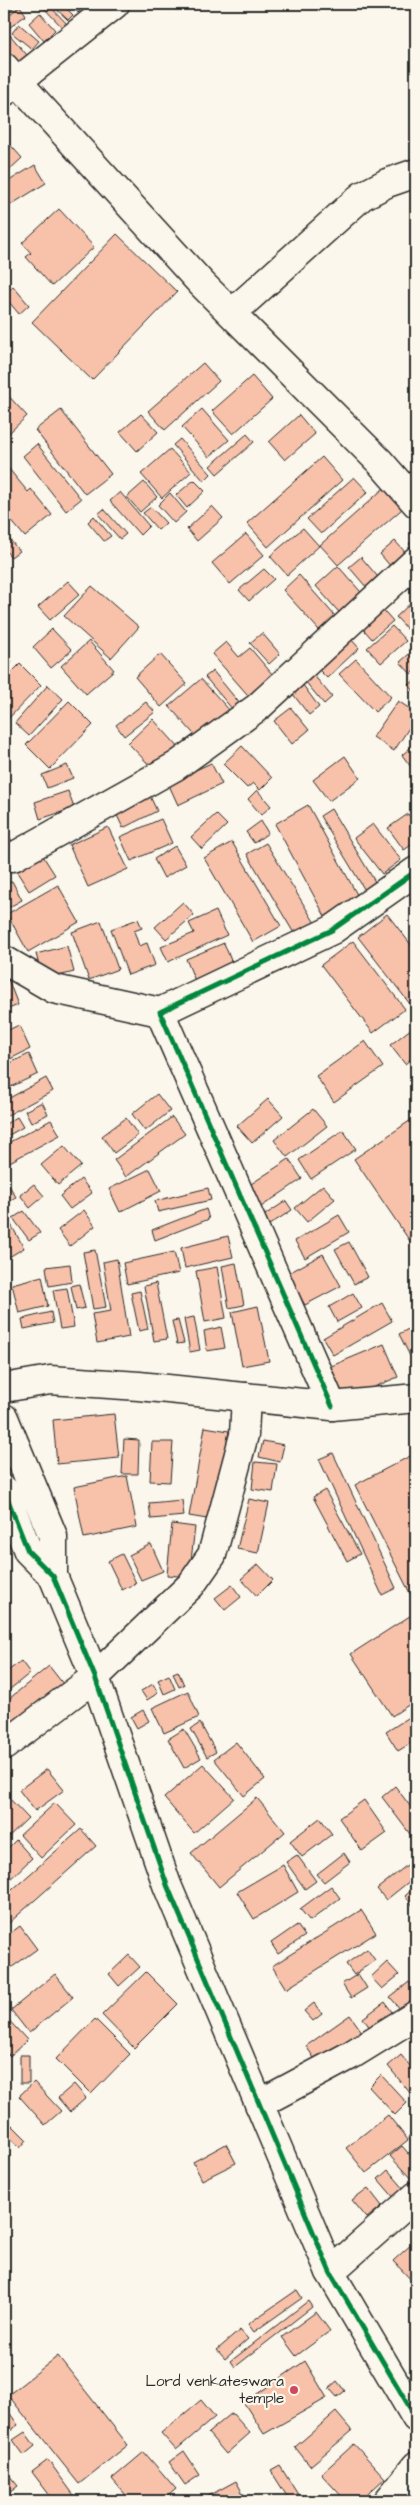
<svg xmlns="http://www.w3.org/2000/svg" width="420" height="2505" font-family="'Architects Daughter',sans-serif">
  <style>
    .building { fill: #f8c2aa; stroke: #2b2b2b }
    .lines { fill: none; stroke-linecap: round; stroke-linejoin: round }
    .minor-casing { stroke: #2b2b2b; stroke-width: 31 }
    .tertiary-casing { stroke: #2b2b2b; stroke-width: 31 }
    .minor { stroke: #fbf7ec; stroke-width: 28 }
    .tertiary { stroke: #fbf7ec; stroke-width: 28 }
    .cycleway-casing { stroke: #fbf7ec; stroke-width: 8 }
    .cycleway { stroke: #00873e; stroke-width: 5 }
    .poi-dot { fill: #d1495b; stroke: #fbf7ec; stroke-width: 2 }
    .labels { text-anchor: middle; stroke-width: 4.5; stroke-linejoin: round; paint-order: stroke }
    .poi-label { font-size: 15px; fill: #2b2b2b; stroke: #fbf7ec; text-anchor: end }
  </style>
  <rect width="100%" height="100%" fill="#fbf7ec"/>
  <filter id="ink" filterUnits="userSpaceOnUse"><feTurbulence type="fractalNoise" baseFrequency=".02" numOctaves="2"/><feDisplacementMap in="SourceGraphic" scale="10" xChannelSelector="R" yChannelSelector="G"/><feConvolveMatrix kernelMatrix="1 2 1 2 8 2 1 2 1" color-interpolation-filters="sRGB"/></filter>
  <g filter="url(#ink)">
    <path class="building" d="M8,4H18L12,9Z
      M40,4H48L67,24L63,28Z
      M51,4H62L73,15L68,20Z
      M71,4H81L84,7L78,13Z
      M20,6L26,15L9,28L4,19Z
      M40,13L55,30L44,41L29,23Z
      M19,24L39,41L32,49L12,33Z
      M10,35L27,55L11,69L4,59V40Z
      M6,140L22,158L7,172L4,168V142Z
      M35,165L46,183L4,209V184Z
      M59,209L94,247L52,286L26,257L31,253L22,243Z
      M117,234L177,292L92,380L32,322Z
      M13,286L29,305L19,314L4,296Z
      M203,363L219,381L165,430L148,411Z
      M252,376L272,399L233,434L212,411Z
      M4,391L27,416L9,433L4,427Z
      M202,409L229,440L209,457L182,427Z
      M61,410L111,474L85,494L35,430Z
      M141,414L158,432L137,451L120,432Z
      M299,415L315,434L285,460L269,442Z
      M247,434L254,442L217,474L210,466Z
      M180,439L211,474L204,481L173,445Z
      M37,444L81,499L66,511L23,456Z
      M170,449L191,472L162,498L141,474Z
      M322,457L342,480L268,547L247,523Z
      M4,463L28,492L31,489L52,515L25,537L4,512Z
      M354,477L368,492L321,534L307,519Z
      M194,480L205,491L187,508L176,495Z
      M392,481L410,502L338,565L320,545Z
      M144,482L157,497L140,512L127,497Z
      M120,492L149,526L140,535L110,501Z
      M170,493L186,512L174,523L158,505Z
      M212,506L223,518L197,541L187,529Z
      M151,507L166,523L158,530L143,513Z
      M104,509L126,534L120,539L98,514Z
      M94,516L111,536L104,541L88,522Z
      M303,528L319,546L287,575L270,556Z
      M4,532L19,551L11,557L4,549Z
      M246,534L264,555L230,584L212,563Z
      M416,537V546L414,549L409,544Z
      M395,541L407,554L392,568L380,554Z
      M361,557L378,577L367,588L349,567Z
      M338,566L367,599L345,619L316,586Z
      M264,569L274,579L249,601L239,590Z
      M299,575L335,616L319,630L283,590Z
      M68,581L80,594L50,620L38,607Z
      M92,586L139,627L111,658L64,616Z
      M416,598V628L411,633L396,617Z
      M380,606L393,621L372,639L359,624Z
      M392,626L406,641L381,663L367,648Z
      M52,629L72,650L51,668L33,647Z
      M262,633L280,654L269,664L250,643Z
      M351,639L359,648L327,678L318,669Z
      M89,641L114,670L86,694L61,666Z
      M226,642L239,657L250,648L278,681L254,702L212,654Z
      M416,648V670L411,674L400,662Z
      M4,654L12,662L4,671Z
      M160,654L187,684L161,707L135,677Z
      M356,659L391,697L375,712L339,674Z
      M20,664L41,685L4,723V680Z
      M213,671L241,705L234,711L205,677Z
      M312,673L332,697L324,704L304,680Z
      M201,679L232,713L200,741L169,706Z
      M416,679V694L409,685Z
      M300,681L319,707L309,715L289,689Z
      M48,685L63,699L29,736L15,723Z
      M69,701L93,725L50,769L26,745Z
      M398,701L416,713V717L394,751L373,737Z
      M146,702L155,712L124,736L116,725Z
      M291,708L309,730L292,744L274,721Z
      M153,719L181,750L157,773L128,743Z
      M416,743V769L414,771L402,755Z
      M242,746L272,778L260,790L253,783L247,788L223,764Z
      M345,756L360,778L329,801L313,780Z
      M211,763L222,784L178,805L168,783Z
      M67,765L73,778L47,788L42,775Z
      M257,790L271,806L261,815L248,799Z
      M68,791L74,808L40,819L35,802Z
      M149,794L157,811L123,828L115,811Z
      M308,805L361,902L327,920L275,824Z
      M331,809L377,885L366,892L320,816Z
      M216,814L227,825L202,849L191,837Z
      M408,814L416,826V842L404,850L388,828Z
      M161,819L172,843L131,861L120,837Z
      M261,821L268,833L254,843L246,832Z
      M373,824L401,860L382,874L354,838Z
      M108,827L128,869L88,887L69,845Z
      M4,829L16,847L4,855Z
      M232,842L281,926L253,942L204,858Z
      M266,843L318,928L298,940L247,854Z
      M175,846L186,865L164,878L154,859Z
      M43,856L55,875L29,891L17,872Z
      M12,881L22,900L4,910V885Z
      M58,885L79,922L28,952L7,914Z
      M183,902L194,915L166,939L155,927Z
      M216,911L227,935L168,962L161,947L194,933L189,923Z
      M387,914L416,951V999L410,1004L358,937Z
      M138,919L142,928L134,931L139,946L147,943L155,965L128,975L111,929Z
      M101,921L118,969L89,980L72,932Z
      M353,941L405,1009L373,1033L321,965Z
      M224,943L234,968L196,983L186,959Z
      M67,946L74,972L43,980L36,954Z
      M4,969L18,1005L4,1011Z
      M19,1025L30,1049L4,1062V1032Z
      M416,1025V1055L405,1064L390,1045Z
      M365,1041L383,1067L334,1102L316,1076Z
      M29,1054L38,1074L4,1090V1066Z
      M46,1078L53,1091L4,1117V1101Z
      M157,1094L170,1111L145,1131L132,1114Z
      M268,1099L283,1116L252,1143L237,1126Z
      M42,1102L48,1114L31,1123L25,1111Z
      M313,1109L327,1126L287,1157L274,1140Z
      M17,1117L23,1127L4,1138V1125Z
      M172,1117L185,1134L126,1177L114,1160Z
      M126,1118L138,1135L114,1153L102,1136Z
      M51,1120L60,1135L4,1165V1145Z
      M411,1120L416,1128V1250L354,1159Z
      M343,1130L356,1149L311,1179L299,1160Z
      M64,1146L81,1166L58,1185L41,1165Z
      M289,1159L302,1179L261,1207L248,1186Z
      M150,1169L161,1191L120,1212L109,1189Z
      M4,1177L16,1197L4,1204Z
      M81,1179L92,1193L70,1209L60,1196Z
      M34,1184L44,1196L30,1208L20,1195Z
      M323,1185L335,1199L307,1222L295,1208Z
      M208,1188L211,1200L158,1212L155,1201Z
      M286,1201L292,1210L263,1229L257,1220Z
      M206,1209L209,1219L155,1240L152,1230Z
      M84,1210L95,1226L70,1246L58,1230Z
      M24,1211L40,1233L29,1240L13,1218Z
      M339,1215L349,1232L305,1258L295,1241Z
      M9,1221L24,1248L4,1260V1224Z
      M228,1236L233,1257L185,1268L181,1248Z
      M349,1242L368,1277L354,1284L335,1249Z
      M95,1250L106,1307L93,1309L83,1252Z
      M174,1252L179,1273L127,1284L123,1263Z
      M323,1254L341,1286L305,1305L287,1274Z
      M117,1259L129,1337L97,1343L92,1314L111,1311L103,1262Z
      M236,1263L244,1305L229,1308L222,1266Z
      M70,1264L72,1282L49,1286L46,1267Z
      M217,1267L226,1318L205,1322L196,1271Z
      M42,1276L48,1306L19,1313L12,1284Z
      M156,1283L167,1339L154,1341L144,1286Z
      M79,1284L85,1308L76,1310L71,1286Z
      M67,1288L74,1327L60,1329L53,1290Z
      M140,1291L148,1329L139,1331L131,1293Z
      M353,1293L362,1308L337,1322L329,1307Z
      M382,1303L392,1321L333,1355L323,1338Z
      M258,1306L269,1361L242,1366L232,1312Z
      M51,1312L53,1323L24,1329L22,1319Z
      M194,1317L200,1350L190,1352L184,1319Z
      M4,1319L9,1333L4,1334Z
      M178,1320L184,1343L177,1344L172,1321Z
      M416,1325V1368L399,1334Z
      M221,1327L225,1348L207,1351L204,1331Z
      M384,1344L398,1377L343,1400L329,1367Z
      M114,1414L119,1458L57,1464L53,1420Z
      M205,1427L229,1431L213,1520L189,1516Z
      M124,1439L139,1440L138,1474H122Z
      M263,1441L284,1445L280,1462L259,1457Z
      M152,1442H173L170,1482L150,1481Z
      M333,1453L396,1588L382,1595L319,1459Z
      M414,1454L416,1458V1600L414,1601L355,1485Z
      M255,1462L277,1464L273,1492L252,1489Z
      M127,1476L137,1527L84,1538L74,1487Z
      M325,1490L360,1554L347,1561L313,1497Z
      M249,1499L269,1503L258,1553L237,1549Z
      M182,1500L184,1516L151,1519L149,1503Z
      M172,1524L195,1527L189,1577L167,1575Z
      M151,1544L163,1571L141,1580L129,1555Z
      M122,1554L136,1583L122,1590L108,1561Z
      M258,1564L273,1580L257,1596L241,1579Z
      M232,1585L241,1597L225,1610L215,1598Z
      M416,1612V1700L392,1716L351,1654Z
      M21,1661L30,1673L4,1694V1674Z
      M49,1666L64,1685L13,1726L4,1714V1703Z
      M178,1671L184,1685L179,1687L173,1673Z
      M169,1675L175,1689L164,1694L158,1680Z
      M153,1684L158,1693L147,1700L141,1691Z
      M188,1691L199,1717L164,1733L152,1708Z
      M143,1710L149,1721L137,1728L131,1717Z
      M416,1713V1740L398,1751L386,1732Z
      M200,1723L216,1752L207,1757L191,1729Z
      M184,1729L201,1758L184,1768L168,1739Z
      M236,1742L265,1779L244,1796L214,1759Z
      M203,1764L234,1798L194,1833L164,1798Z
      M47,1769L64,1790L35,1811L19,1790Z
      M395,1786L416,1814V1842L382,1797Z
      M9,1798L28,1818L4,1841V1803Z
      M257,1798L285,1832L219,1887L191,1853Z
      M364,1800L387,1833L362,1851L339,1818Z
      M55,1803L76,1825L41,1858L20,1835Z
      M320,1818L332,1834L302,1857L290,1841Z
      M81,1829L96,1846L9,1923L4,1917V1897Z
      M16,1840L32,1858L6,1883L4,1881V1852Z
      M344,1853L350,1862L324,1882L317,1874Z
      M297,1855L316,1881L305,1889L286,1862Z
      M416,1858V1876L386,1900L377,1889Z
      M283,1865L298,1892L254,1919L237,1892Z
      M331,1886L340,1898L310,1921L300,1909Z
      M416,1886V1906L415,1908L405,1896Z
      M361,1910L376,1933L286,1989L272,1966Z
      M297,1925L305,1936L278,1954L271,1943Z
      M20,1926L37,1949L4,1973V1938Z
      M367,1949L375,1960L354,1975L346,1964Z
      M129,1955L140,1967L119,1986L109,1974Z
      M387,1962L399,1975L382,1989L371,1977Z
      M146,1972L178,2004L134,2048L102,2015Z
      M55,1974L73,1997L29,2033L11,2010Z
      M358,1974L367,1988L351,1998L342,1984Z
      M409,1982L416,1991V1998L401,2010L390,1997Z
      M385,2002L397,2019L375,2035L363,2018Z
      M314,2003L322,2014L313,2021L304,2011Z
      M4,2015L27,2040L10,2056L4,2050Z
      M350,2015L365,2036L320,2067L306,2046Z
      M95,2019L130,2054L91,2094L56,2059Z
      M20,2055H29V2083H20Z
      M401,2055L416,2073V2089L411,2094L388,2066Z
      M381,2075L407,2103L395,2115L369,2087Z
      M34,2082L61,2111L45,2125L19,2096Z
      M74,2084L86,2098L70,2112L58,2098Z
      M388,2115L408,2140L366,2173L346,2148Z
      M11,2124L27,2140L20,2148L4,2131Z
      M416,2130V2146L408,2137Z
      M226,2144L236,2163L202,2180L193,2162Z
      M402,2146L416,2162V2177L413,2181L390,2156Z
      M388,2170L406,2191L396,2200L378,2179Z
      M368,2188L382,2206L367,2218L352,2200Z
      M414,2242L416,2244V2285L393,2261Z
      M297,2290L302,2298L254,2332L248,2324Z
      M308,2301L312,2307L235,2367L231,2361Z
      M316,2312L330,2331L296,2356L282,2337Z
      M240,2330L248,2339L225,2359L217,2350Z
      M58,2356L128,2445L79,2484L8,2395Z
      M305,2361L327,2398L264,2434L244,2403Z
      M337,2381L345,2391L337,2397L329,2388Z
      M201,2400L215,2417L176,2450L161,2433Z
      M4,2405L18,2425L4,2435Z
      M336,2412L352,2431L310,2466L295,2447Z
      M232,2413L250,2433L226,2454L208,2433Z
      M25,2432L35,2446L24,2455L13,2440Z
      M354,2444L385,2478L360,2501H346L321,2474Z
      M184,2451L200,2475L185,2485L169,2462Z
      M144,2452L176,2489L162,2501H131L112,2479Z
      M48,2460L76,2498L71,2501H54L32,2472Z
      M280,2466L302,2501H290L271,2471Z
      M4,2469L18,2486L4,2497Z
      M236,2481L247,2501H199Z
      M16,2496L21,2501H9Z"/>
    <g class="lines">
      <defs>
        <path id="minor" d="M4,67L201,283L380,462L416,503
          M232,313L362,196L387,183L416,173
          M13,857L176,766L258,707L416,561
          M4,960L54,989L160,1012
          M332,1406L160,1012L332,930L416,871
          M4,1746L95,1677L191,1585L212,1555L244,1435L246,1397
          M259,2104L351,2055L416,2015
          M330,2272L416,2196
          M388,2501L416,2466"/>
        <path id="tertiary" d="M4,92L115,4
          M4,1388L50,1380L139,1386L332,1406L416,1398
          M4,1418L53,1536V1576
          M4,1490L28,1551L53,1576L95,1677L167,1885L330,2272L416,2418"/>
      </defs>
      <use href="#minor" class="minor-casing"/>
      <use href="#tertiary" class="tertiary-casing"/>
      <use href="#minor" class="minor"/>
      <use href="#tertiary" class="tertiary"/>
      <defs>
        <path id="cycleway" d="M332,1406L160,1012L332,930L416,871
          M4,1490L28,1551L53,1576L95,1677L167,1885L330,2272L416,2418"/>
      </defs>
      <use href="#cycleway" class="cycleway-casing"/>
      <use href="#cycleway" class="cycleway"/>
    </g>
  </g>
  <circle class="poi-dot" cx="294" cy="2390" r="5"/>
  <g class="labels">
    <g class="poi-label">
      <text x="284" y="2386">Lord venkateswara<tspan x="284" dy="17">temple</tspan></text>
    </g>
  </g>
  <rect width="420" height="2505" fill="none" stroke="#fbf7ec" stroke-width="20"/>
  <rect x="10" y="10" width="400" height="2485" fill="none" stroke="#2b2b2b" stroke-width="2" filter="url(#ink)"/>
</svg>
